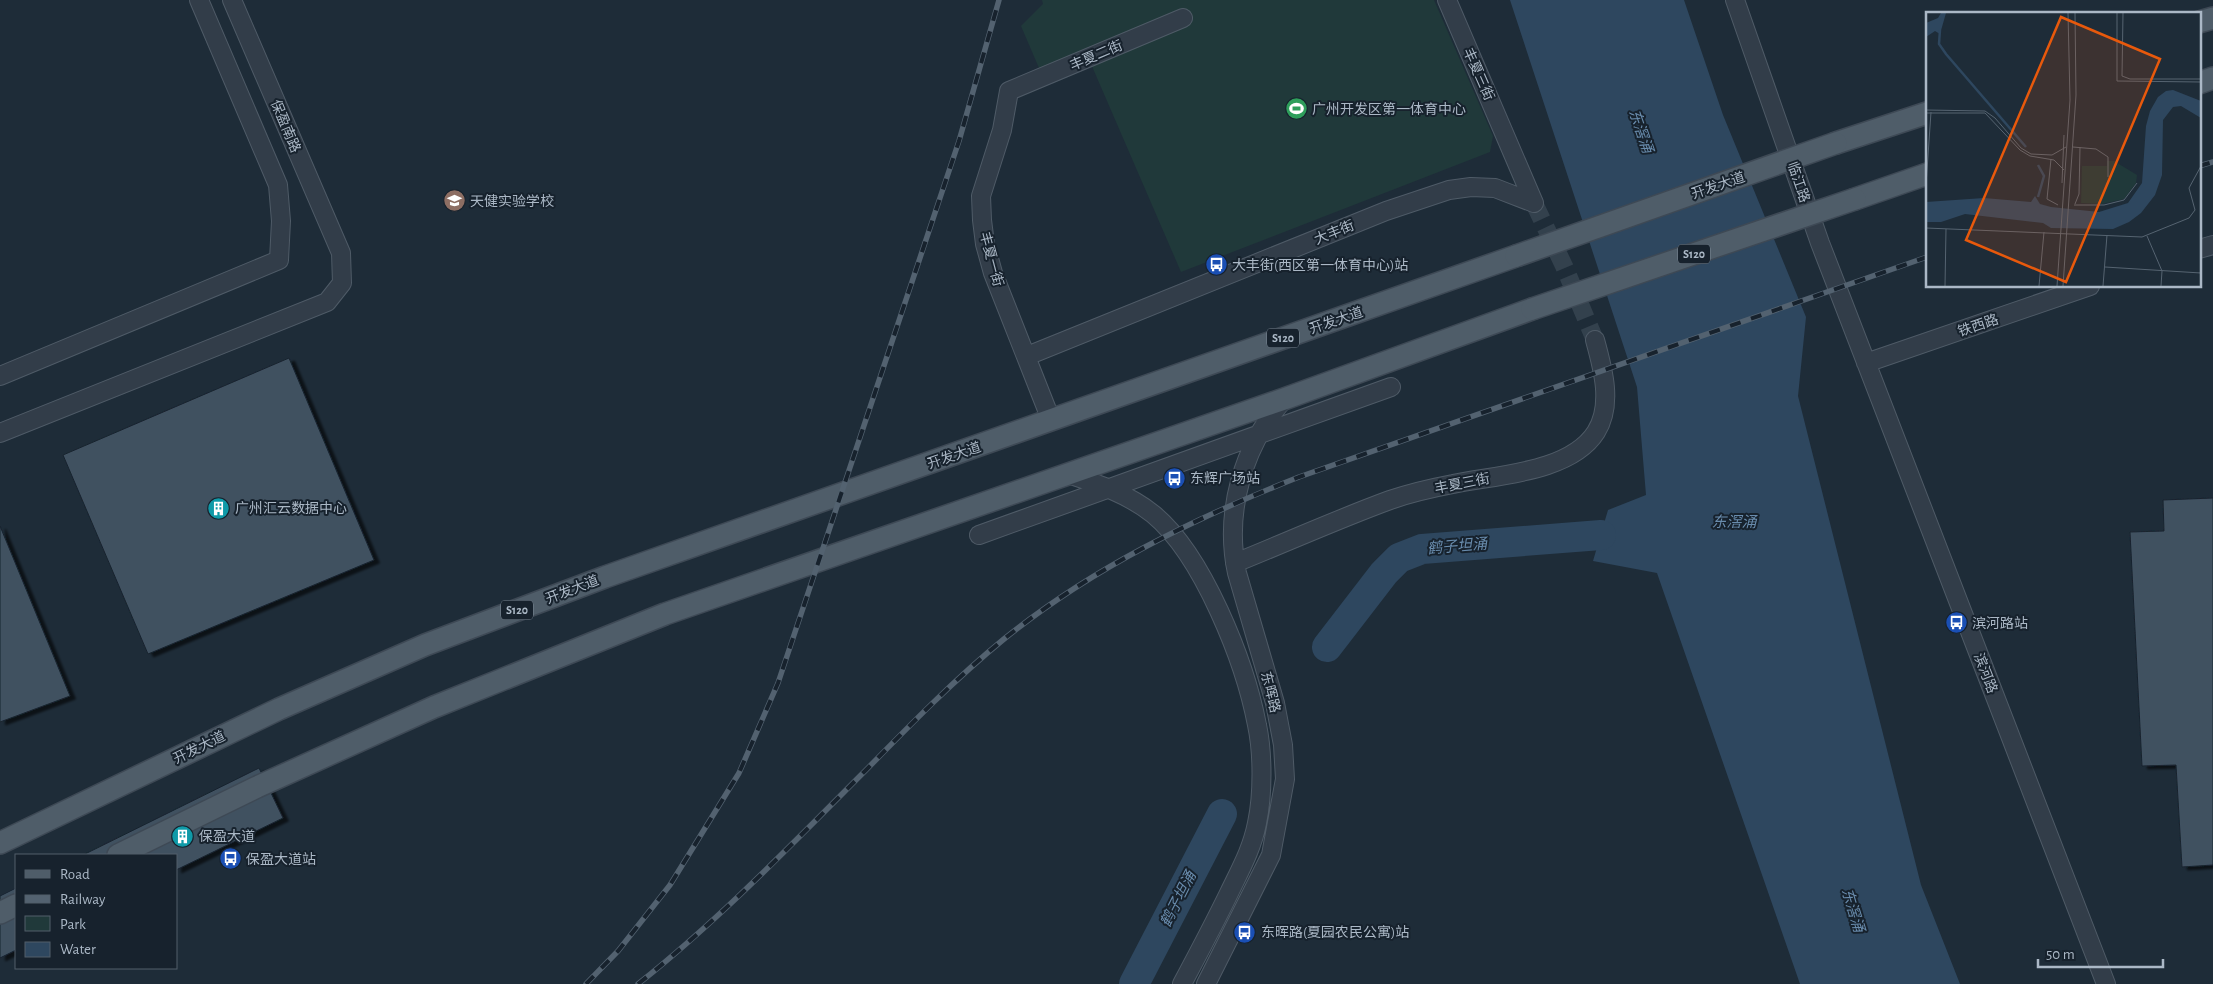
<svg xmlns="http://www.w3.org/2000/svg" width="2213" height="984" font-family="'Alegreya Sans','Noto Sans SC',sans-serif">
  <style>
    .green { fill: #20393a }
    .water { fill: #2e475f }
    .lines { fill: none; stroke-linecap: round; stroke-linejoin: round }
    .river { stroke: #2e475f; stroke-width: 30 }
    .building { fill: #405161; stroke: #19242f; filter: url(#shadow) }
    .minor-tunnel { stroke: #33414d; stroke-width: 18; stroke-dasharray: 18 9; stroke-linecap: butt }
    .minor-casing { stroke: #4f5b67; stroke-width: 20 }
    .major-casing { stroke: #3e4955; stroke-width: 24 }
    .minor { stroke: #323d49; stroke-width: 18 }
    .major { stroke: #4f5d69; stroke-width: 21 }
    .rail-casing { stroke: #536270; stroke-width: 5.5 }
    .rail { stroke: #17222d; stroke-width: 4; stroke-dasharray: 11; stroke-linecap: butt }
    .major-bridge-casing { stroke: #3e4955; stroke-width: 24; stroke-linecap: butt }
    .major-bridge { stroke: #4f5d69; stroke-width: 21 }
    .labels { text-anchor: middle; stroke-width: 4; stroke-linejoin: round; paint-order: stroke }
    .shield { fill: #17222d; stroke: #7f8b98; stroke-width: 1 }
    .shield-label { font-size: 12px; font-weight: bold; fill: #abb8c6 }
    .street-label { font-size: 14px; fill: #abb8c6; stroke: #17222d }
    .poi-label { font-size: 14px; fill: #abb8c6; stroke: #17222d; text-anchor: start }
    .water-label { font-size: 15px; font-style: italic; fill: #698cad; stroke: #17222d }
    .inset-river { fill: none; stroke: #2e475f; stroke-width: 2.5 }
    .inset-road { fill: none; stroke: #566471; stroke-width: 1 }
    .view { fill: #e8590c; fill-opacity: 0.15; stroke: #e8590c; stroke-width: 2.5 }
    .inset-edge { fill: none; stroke: #abb8c6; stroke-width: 2.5 }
  </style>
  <defs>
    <filter id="shadow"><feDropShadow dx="5.5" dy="3" stdDeviation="1" flood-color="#0009"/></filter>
  </defs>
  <rect width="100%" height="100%" fill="#1e2c38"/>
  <path class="green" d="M1042,0H1434L1493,136L1490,152L1181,272L1091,64L1045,82L1021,26L1043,4Z"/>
  <path class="water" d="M1510,0H1684L1723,115L1806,317L1798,396L1921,885L1960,984H1800L1657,573L1593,561L1608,510L1646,495L1637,387Z"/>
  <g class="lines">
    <path class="river" d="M1327,647L1384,573L1399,558L1422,549L1601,535
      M1134,984L1222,814"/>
  </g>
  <path class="building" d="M289,358L374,560L148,654L63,455Z
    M2213,498V865L2182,867L2176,765L2142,766L2130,532L2164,531L2163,500Z
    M0,526L70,696L0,722Z
    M259,768L283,818L176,870V855H83Z
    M16,888V950L0,958V896Z"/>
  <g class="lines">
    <path class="minor-tunnel" d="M1534,203L1564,266L1595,340"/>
    <defs>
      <path id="minor" d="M1447,0L1534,203
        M1735,0L1820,243L2106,984
        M2199,249L2213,245
        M1027,356L1386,211L1449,190L1471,187L1495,188L1534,203
        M1866,363L2090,286
        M0,376L279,260L281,221L278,185L199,0
        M1051,420L993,273L985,244L982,220L981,196L1002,130L1009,91L1183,18
        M0,433L327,302L342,283L341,253L232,0
        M1068,474C1098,484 1128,494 1153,514C1203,555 1245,662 1257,725C1263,753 1263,795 1257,823C1252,849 1240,870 1229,893C1214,924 1198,954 1182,984
        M979,535L1391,387
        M1235,563C1287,542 1338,519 1390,500C1410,493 1432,488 1453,484C1495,475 1570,473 1596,432C1613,405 1603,369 1595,340
        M1206,984L1271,855L1285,779L1283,745L1275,703L1237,573C1224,512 1243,446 1284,399"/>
      <path id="major" d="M2199,22L2213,18
        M2199,83L2213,78
        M1836,143L1927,113
        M1855,199L1927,174
        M0,843L279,709L425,645L605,577L1516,256
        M118,855L257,787L434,707L665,614L1284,399L1532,309
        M0,913L16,905"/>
    </defs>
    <use href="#minor" class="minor-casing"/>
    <use href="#major" class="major-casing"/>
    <use href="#minor" class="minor"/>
    <use href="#major" class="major"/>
    <defs>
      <path id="rail" d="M2199,166L2213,162
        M586,984L618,951L670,885L739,773L778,683L959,141L999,0
        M638,984C720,919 792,844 866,770C910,725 955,679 1004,639C1092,568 1195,518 1299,477L1927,257"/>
    </defs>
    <use href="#rail" class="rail-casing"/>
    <use href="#rail" class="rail"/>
    <defs>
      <path id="major-bridge" d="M1516,256L1836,143
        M1532,309L1855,199"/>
    </defs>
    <use href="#major-bridge" class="major-bridge-casing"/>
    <use href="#major-bridge" class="major-bridge"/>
  </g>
  <defs>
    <symbol id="stadium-disc" viewBox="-11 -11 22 22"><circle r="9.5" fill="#2e9e5b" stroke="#17222d"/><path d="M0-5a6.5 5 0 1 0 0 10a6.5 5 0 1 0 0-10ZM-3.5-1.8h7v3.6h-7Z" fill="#fff"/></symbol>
    <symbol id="school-disc" viewBox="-11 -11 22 22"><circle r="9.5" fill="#8d6e63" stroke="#17222d"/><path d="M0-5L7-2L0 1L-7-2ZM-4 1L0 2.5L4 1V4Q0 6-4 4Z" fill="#fff"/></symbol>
    <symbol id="bus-disc" viewBox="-11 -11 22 22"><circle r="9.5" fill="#1a4fb4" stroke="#17222d"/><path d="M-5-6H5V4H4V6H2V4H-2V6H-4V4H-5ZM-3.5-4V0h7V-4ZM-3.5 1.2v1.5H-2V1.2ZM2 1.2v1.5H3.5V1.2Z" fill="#fff"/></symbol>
    <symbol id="building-disc" viewBox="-11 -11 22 22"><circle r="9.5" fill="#0f9aa8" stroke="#17222d"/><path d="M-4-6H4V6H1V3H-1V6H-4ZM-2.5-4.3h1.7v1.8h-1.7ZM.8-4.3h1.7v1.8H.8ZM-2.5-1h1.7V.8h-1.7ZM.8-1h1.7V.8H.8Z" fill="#fff"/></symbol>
  </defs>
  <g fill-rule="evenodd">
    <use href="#stadium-disc" x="1284" y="96" width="25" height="25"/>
    <use href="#school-disc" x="442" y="188" width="25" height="25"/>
    <use href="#bus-disc" x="1204" y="252" width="25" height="25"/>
    <use href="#bus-disc" x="1162" y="466" width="25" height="25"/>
    <use href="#building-disc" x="206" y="496" width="25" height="25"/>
    <use href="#bus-disc" x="1944" y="610" width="25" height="25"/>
    <use href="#building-disc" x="170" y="824" width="25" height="25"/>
    <use href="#bus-disc" x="218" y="846" width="25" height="25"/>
    <use href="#bus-disc" x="1232" y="920" width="25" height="25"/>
  </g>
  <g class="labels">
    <g class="shield">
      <rect x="1678" y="244.5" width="32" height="19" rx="4"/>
      <rect x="1267" y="328.5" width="32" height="19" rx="4"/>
      <rect x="501" y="600.5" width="32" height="19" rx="4"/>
    </g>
    <g class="shield-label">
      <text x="1694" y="258">S120</text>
      <text x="1283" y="342">S120</text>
      <text x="517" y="614">S120</text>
    </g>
    <g class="street-label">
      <text transform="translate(1096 55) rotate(-23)" y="5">丰夏二街</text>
      <text transform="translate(1479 74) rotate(66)" y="5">丰夏三街</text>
      <text transform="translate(286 126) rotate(67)" y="5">保盈南路</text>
      <text transform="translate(1799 182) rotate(71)" y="5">临江路</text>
      <text transform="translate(1718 185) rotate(-19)" y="5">开发大道</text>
      <text transform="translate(1334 232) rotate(-22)" y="5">大丰街</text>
      <text transform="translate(992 259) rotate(75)" y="5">丰夏一街</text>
      <text transform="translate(1336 320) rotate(-19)" y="5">开发大道</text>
      <text transform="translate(1978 325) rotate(-19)" y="5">铁西路</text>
      <text transform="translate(954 455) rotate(-19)" y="5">开发大道</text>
      <text transform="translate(1462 483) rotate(-11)" y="5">丰夏三街</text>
      <text transform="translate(572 589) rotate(-21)" y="5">开发大道</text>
      <text transform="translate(1986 673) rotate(69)" y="5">滨河路</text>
      <text transform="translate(1271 692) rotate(76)" y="5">东晖路</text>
      <text transform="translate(199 747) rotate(-26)" y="5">开发大道</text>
    </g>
    <g class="poi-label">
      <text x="1312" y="114">广州开发区第一体育中心</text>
      <text x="470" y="206">天健实验学校</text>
      <text x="1232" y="270">大丰街(西区第一体育中心)站</text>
      <text x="1190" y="483">东辉广场站</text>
      <text x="235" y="513">广州汇云数据中心</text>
      <text x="1972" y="628">滨河路站</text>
      <text x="199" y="841">保盈大道</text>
      <text x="246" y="864">保盈大道站</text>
      <text x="1261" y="937">东晖路(夏园农民公寓)站</text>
    </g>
    <g class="water-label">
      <text transform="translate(1641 131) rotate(71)" y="5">东滘涌</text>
      <text x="1734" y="527">东滘涌</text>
      <text transform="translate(1457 546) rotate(-5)" y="5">鹤子坦涌</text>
      <text transform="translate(1178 899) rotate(-63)" y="5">鹤子坦涌</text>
      <text transform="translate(1853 910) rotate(73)" y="5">东滘涌</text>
    </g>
  </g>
  <g transform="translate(1926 12)">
    <rect width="275" height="275" fill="#1e2c38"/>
    <path d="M181,149H188L211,163L210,171L198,187L176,192L155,191L156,154H181Z" fill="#20393a"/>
    <path d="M15,1H20L14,22L9,19L0,25V11L12,6ZM247,78L275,89V106L255,94L247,95L237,108L236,163L229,183L215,201L203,210L187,217L125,216L117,211L39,202L15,210H0V190L58,186L105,190L109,184L114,192L125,195L173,200L202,191L216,171L220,114L224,99L232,85L240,79Z" fill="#2e475f"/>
    <path class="inset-river" d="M14,18L13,32L20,42L100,135M112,185L118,164L112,153"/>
    <path class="inset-road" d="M191,1V69L275,70M197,1L196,64L204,67H275M0,98L59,99L69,106L95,136L105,142L126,143L140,135M0,101H59L94,138L104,144L128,148L138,158M147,135L170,137L182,145V165M125,147L121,187L132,193M136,171L138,123M0,173L5,100M149,192L153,182L154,135M148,193H178L198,188L211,171M0,216L216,225L263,206L269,198L263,176L275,154M221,224L236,259L235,274M179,255L275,261M19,274L20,217M113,274L118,220M131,274L144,88L142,1M137,274L150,83L149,1M177,274L181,223"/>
    <path class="view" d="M135,5L234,47L140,270L40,228Z"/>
    <rect width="275" height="275" class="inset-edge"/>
  </g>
  <rect x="15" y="854" width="162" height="115" fill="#17222d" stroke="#525e6a"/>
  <rect x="25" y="870" width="25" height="8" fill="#4f5d69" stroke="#525e6a"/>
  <text x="60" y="879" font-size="15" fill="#abb8c6">Road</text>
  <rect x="25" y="895" width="25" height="8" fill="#536270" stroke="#525e6a"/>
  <text x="60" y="904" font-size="15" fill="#abb8c6">Railway</text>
  <rect x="25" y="916" width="25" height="15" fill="#20393a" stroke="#525e6a"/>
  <text x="60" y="929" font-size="15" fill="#abb8c6">Park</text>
  <rect x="25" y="942" width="25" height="15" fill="#2e475f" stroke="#525e6a"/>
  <text x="60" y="954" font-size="15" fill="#abb8c6">Water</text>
  <path d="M2038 959v8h125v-8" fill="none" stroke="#abb8c6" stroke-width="2.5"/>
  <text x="2046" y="959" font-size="15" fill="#abb8c6" stroke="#17222d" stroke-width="4" paint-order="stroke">50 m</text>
</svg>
